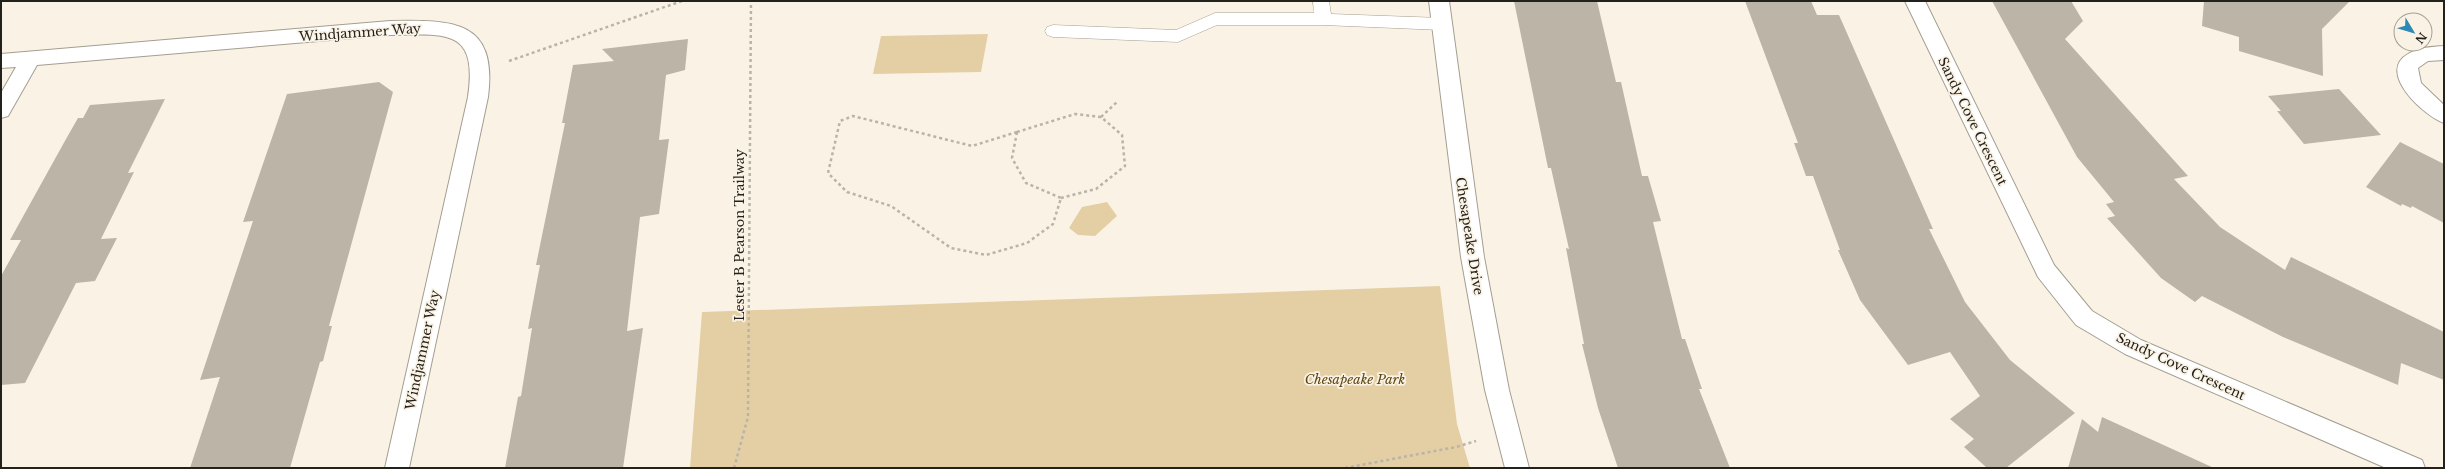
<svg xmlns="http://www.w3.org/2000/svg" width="2445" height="469" font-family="'Libre Baskerville',serif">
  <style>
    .green { fill: #e4cfa5 }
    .building { fill: #bbb4a7 }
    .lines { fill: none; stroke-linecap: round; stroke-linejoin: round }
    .lane-casing { stroke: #a49e91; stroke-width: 1 }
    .street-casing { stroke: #a49e91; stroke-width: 2 }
    .path { stroke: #b9b4a8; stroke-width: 2.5; stroke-dasharray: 3 3; stroke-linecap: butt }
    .lane { fill: #fff; fill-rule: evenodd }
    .street { fill: #fff; fill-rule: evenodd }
    .labels { text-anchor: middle; stroke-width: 3.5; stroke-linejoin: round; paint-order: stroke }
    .street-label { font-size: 13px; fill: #23211c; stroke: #faf3e5 }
    .park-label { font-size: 13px; font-style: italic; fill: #5c4510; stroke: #faf3e5 }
  </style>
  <rect width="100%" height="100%" fill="#faf3e5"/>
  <path class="green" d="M988,34L981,72L873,74L881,36Z
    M1107,202L1117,216L1095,236L1078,235L1069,228L1082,207Z
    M1440,286L1457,424L1470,468H690L702,312Z"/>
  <path class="building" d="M1514,1H1597L1616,82H1621L1642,176H1648L1661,221L1653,222L1682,339H1685L1702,389H1699L1730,468H1618L1598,408L1582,344H1584L1566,248L1569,249L1551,168H1548Z
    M1745,1H1811L1817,15H1839L1933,229H1929L1965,302L2010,360L2075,413L2006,468H1987L1964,447L1974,439L1950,419L1980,396L1950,352L1908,365L1860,300L1838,250H1840L1813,176H1806L1794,143H1798Z
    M1992,1H2071L2083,21L2065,39L2188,176L2174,179L2220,227L2285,270L2291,257L2444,332V380L2401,363L2398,385L2283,337L2202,296L2195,302L2161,278L2107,218L2115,216L2106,204L2114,202L2077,157Z
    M2204,1H2350L2322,29L2323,76L2239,51V37L2202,26Z
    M688,39L685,70L666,75L659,140L669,139L659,214L640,217L627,331L643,328L623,468H505L518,397L521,396L532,328L528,329L540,265H536L565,123H562L573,65L614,61L602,49Z
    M379,82L393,92L329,326H332L323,361L320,362L290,468H190L220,377L200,380L253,221L243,222L287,94Z
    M2339,89L2381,135L2304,144L2277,111H2281L2268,96Z
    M165,99L128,173L134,172L101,239L117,238L95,281L76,283L25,383L1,385V276L21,240H10L66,139L78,118H83L90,105Z
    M2400,142L2444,164V223L2412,206L2411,208L2402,204L2401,206L2366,187Z
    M2102,417L2214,468H2068L2082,419L2098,432Z"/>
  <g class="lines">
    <defs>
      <path id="lane" d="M1313,1H1329L1331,14L1442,18L1448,20L1450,24L1448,28L1442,30L1323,25H1217L1178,42L1053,37L1047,35L1045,31L1047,27L1053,25L1176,30L1215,13H1314Z"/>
      <path id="street" d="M1429,1H1449L1484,257L1509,390L1529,468H1505L1485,390L1461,257Z
        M1905,1H1925L2054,265L2092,311L2141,340L2422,460L2425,468H2386L2125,354L2076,325L2038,277Z
        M390,21C452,20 498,19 488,97L409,468H385L468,97C478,28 446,34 390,35L37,65L8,116L1,118V93L16,67L1,68V54Z
        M2444,46V60L2428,61L2418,68L2421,83L2444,105V123C2424,116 2376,72 2408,54C2419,47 2432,47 2444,46Z"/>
    </defs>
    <use href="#lane" class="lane-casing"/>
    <use href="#street" class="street-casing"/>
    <path class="path" d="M509,61L682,1
      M1101,117L1117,102
      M1017,132L1012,158L1026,183L1061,198
      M1017,132L972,146L853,116L840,121L828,173L847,192L891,206L951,248L986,255L1027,243L1053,224L1061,198
      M1017,132L1075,114L1101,117L1122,135L1125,166L1096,189L1061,198
      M734,468L748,417L751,1
      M1345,468L1456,447L1476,441"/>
    <use href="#lane" class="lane"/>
    <use href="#street" class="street"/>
  </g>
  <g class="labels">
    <g class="street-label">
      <text transform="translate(360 32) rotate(-4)" y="5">Windjammer Way</text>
      <text transform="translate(1973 121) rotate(64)" y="5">Sandy Cove Crescent</text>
      <text transform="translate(739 235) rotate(-90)" y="5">Lester B Pearson Trailway</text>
      <text transform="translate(1470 236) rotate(81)" y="5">Chesapeake Drive</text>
      <text transform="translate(422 350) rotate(-78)" y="5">Windjammer Way</text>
      <text transform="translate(2181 366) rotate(25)" y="5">Sandy Cove Crescent</text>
    </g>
    <g class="park-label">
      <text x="1355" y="384">Chesapeake Park</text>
    </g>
  </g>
  <rect width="2445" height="469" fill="none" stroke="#23211c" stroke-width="4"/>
  <g transform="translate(2413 32) rotate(128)"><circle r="19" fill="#faf3e5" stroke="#a49f95"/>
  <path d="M0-3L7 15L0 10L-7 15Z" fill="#2d89b6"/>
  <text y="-6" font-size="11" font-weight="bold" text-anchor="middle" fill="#23211c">N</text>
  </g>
</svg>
